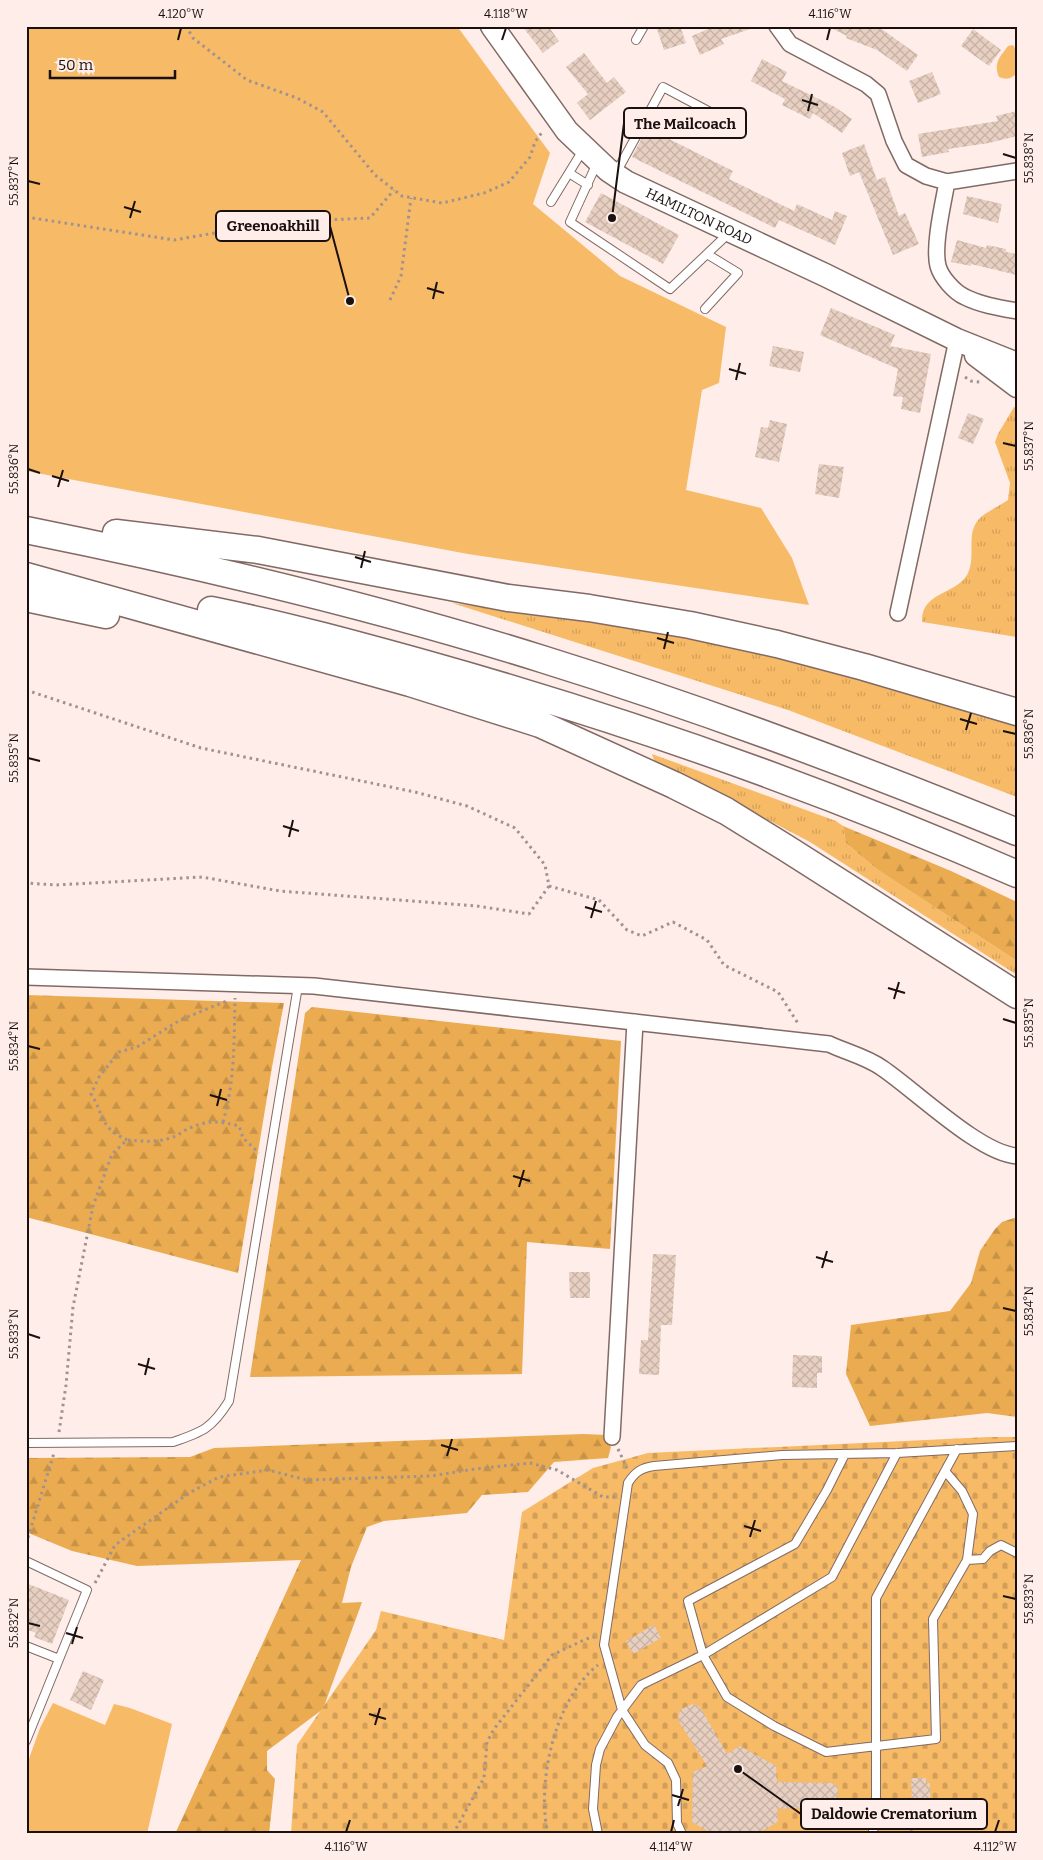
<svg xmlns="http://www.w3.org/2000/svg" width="1043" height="1860" font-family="Bitter,serif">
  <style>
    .grass { fill: url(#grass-tufts) }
    .forest { fill: url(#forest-firs) }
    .cemetery { fill: url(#cemetery-stones) }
    .green { fill: #f7ba67 }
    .building { fill: url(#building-cross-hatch) }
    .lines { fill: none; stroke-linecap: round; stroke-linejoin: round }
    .service-casing { stroke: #826a64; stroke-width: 10 }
    .minor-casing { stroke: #826a64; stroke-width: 18 }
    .primary-casing { stroke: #826a64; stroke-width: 25 }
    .motorway-casing { stroke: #826a64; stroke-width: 29 }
    .path { stroke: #a0928f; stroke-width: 3; stroke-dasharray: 2.5 4; stroke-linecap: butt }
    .service { stroke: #fff; stroke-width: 8 }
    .minor { stroke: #fff; stroke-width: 15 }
    .primary { stroke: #fff; stroke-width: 22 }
    .motorway { stroke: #fff; stroke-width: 26 }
    .ticks { fill: none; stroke: #1a110f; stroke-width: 2 }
    .labels { text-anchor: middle; stroke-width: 4; stroke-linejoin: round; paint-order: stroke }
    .street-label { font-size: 14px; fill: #1a110f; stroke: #feede9 }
    .leader { fill: none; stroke: #1a110f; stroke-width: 2 }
    .callout-dot { fill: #1a110f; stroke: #feede9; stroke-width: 2 }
    .callout { fill: #feede9; stroke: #1a110f; stroke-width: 2 }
    .callout-label { font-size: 15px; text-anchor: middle; font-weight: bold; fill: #1a110f }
    .neatline { fill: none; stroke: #1a110f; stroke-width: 2 }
    .ticks-label { font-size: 12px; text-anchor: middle; fill: #1a110f }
  </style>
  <defs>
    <pattern id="grass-tufts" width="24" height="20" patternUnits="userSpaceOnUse" patternTransform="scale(1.25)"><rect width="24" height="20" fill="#f7ba67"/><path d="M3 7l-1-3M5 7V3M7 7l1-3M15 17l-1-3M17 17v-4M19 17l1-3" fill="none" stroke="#d39f58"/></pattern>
    <pattern id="forest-firs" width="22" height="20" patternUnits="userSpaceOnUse" patternTransform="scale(1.25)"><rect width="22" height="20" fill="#eaab51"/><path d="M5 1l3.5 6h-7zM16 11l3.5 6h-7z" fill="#c89245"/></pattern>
    <pattern id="cemetery-stones" width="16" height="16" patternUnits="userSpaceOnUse" patternTransform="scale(1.25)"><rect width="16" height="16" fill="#f7ba67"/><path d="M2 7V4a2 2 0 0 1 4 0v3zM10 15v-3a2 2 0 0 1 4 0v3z" fill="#d39f58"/></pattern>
    <pattern id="building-cross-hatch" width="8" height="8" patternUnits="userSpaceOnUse" patternTransform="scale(1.25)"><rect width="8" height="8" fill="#e7cfc1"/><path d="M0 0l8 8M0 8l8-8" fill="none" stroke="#c6b1a5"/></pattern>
  </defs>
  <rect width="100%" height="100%" fill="#feede9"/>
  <path class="grass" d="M1014,407L1017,409V637L922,622C921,592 955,595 967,575C977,557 965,534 979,519C986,512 999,506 1008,500L1010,483L995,442L998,434Z
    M452,603L687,634L885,680L1017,721V797L788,710Z
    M652,754L836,821L843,826L846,843L878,870L1017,961V975L810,842L654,760Z"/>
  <path class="forest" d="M843,826L951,871L1017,902V961L878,870L846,843Z
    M26,995L284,1003L272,1067L238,1273L26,1217Z
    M312,1007L621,1041L610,1249L527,1242L522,1374L250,1377L303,1027L305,1013Z
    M1017,1217V1417L987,1413L870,1426L846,1374L851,1325L950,1311L971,1283L980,1251L995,1229L1002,1222Z
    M583,1434L607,1435L611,1447L608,1458L554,1462L528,1492L482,1495L467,1513L384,1521L367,1527L351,1567L342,1603L362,1602L323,1709L267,1751V1770L275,1779L269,1834H175L301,1560L137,1566L72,1551L26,1532V1458L190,1457L214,1448Z"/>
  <path class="cemetery" d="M989,1437H1017V1834H291L297,1745L376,1630L381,1611L504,1640L522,1512L593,1468L648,1453Z"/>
  <path class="green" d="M26,26H457L550,153L533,204L620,276L726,327L719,383L702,390L686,490L761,508L792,558L809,605L468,554L26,471Z
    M1013,45L1017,51V73C1011,79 1007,80 999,77C993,63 1000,57 1008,46Z
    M53,1703L105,1725L114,1704L130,1708L172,1724L147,1834H26V1767L40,1728Z"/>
  <path class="building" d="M522,26H548L559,41L543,53Z
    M666,26H680L686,43L664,50L657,29Z
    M715,26H753V28L721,39L724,44L700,55L692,36Z
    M827,26H874L883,30L918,55L907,71L877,50L846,38L847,36Z
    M973,29L1001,50L989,66L961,46Z
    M584,53L607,83L614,77L626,92L590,120L577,103L588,94L566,67Z
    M762,59L787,72L782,81L835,107L852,119L842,133L813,113L810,119L782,105L785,99L751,81Z
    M932,72L941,94L918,103L909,81Z
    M1017,111V136L989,143L948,149L949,152L922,157L918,134L998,121L996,116Z
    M647,128L733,171L729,179L794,211L797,204L832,220L835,211L847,216L835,245L779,220L775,228L632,157Z
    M864,144L877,180L885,177L899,216L905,213L919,244L893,255L859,172L850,176L842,153Z
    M601,193L679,235L663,264L585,222Z
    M967,196L1002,204L998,223L963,214Z
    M957,240L986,248L987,245L1006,249V252L1017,254V275L971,264V266L951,262Z
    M831,308L895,335L890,346L931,354L920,413L901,409L903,397L893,396L898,369L820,335Z
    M773,346L804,352L800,372L769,366Z
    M968,413L984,419L973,444L958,438Z
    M770,420L787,424L779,462L755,457L761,427L768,428Z
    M819,464L844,467L839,498L815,494Z
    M653,1254L676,1255L672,1325H661L659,1375L639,1374L641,1340H648Z
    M569,1272H590V1298H570Z
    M793,1355L822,1356V1373H817V1388L792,1387Z
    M26,1583L69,1600L52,1644L34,1637L36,1633L26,1629Z
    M654,1625L661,1638L633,1654L626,1641Z
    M83,1671L104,1680L91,1710L70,1700Z
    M692,1704L700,1707L727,1754L740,1746L776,1766L777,1782L831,1783L838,1787L837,1801L832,1807L777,1809L778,1822L756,1834H713L692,1822L693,1772L707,1766L678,1720L680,1710Z
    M911,1778H926V1783H930V1804L912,1805Z"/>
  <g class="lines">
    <defs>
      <path id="service" d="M636,40L644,26
        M597,163L570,222L670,289L729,233
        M569,173L588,185
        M616,173L663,87L731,123
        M551,202L583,150
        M705,309L738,273L707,254
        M26,1443L173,1442C203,1432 212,1428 229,1401L298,986
        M845,1454L827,1490L795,1544L688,1601L703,1655L832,1577L897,1453
        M967,1560L983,1559L990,1551L1001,1545L1017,1553
        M26,1561L87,1590L26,1741
        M26,1646L59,1659
        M598,1834L593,1809L596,1765L600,1749L617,1717L641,1685L703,1655L727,1697L774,1726L826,1752L936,1739L933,1619L967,1560L973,1514L962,1491L945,1471
        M682,1834L677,1823L676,1780L668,1763L645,1745L622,1710L604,1645L628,1483C635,1472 641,1468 654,1466L782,1455L897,1453L1017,1446
        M872,1834L876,1822V1598L957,1449"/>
      <path id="minor" d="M777,26L790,44L866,84L878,94L894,141L906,165L926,176L947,182L1017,171
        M947,182C943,204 933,246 938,266C941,277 954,292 965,297C981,305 1000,308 1017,311
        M898,613L957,340
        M26,977L314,986L829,1044C846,1052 867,1057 882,1068C915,1090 980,1154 1017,1156
        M612,1437L635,1022"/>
      <g id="primary">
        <path id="s1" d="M492,26L567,131L608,170L626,182L825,275L957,340L1017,364"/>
        <path d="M976,355L1017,386"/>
      </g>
      <path id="motorway" d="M26,530C200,565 373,606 542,659C703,709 861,768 1017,832
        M116,533L258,550L508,598L589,608L690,625L777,644L864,667L1017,712
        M26,576L410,683L540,724L674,785L726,811L786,848L1017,995
        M26,598L106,615
        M211,610C285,625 358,645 430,665C630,721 826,791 1017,874"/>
    </defs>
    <use href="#service" class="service-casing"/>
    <use href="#minor" class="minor-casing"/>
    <use href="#primary" class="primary-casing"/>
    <use href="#motorway" class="motorway-casing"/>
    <path class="path" d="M186,26L193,38L247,80L297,98L323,112L375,175L402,196L442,203L484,193L509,182L530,157L535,142L543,131
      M26,217L174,240L279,222L370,218L394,190
      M390,300L401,276L411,198
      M965,377L971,381L980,382
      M26,690L201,748L415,792L467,806L515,828L545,865L549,886L529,914L477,906L280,891L202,877L56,885L26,883
      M549,886L599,900L627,930L642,936L673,922L707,940L724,965L778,992L799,1025
      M223,1122C235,1081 234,1040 235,998
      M127,1140C121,1137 113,1133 109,1128C100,1118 99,1105 91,1094L99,1077L119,1052L137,1047L180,1020L229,1000
      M59,1432L66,1385L73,1307L93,1206L112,1154L127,1140C142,1141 158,1143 173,1137C179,1135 184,1130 190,1128C207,1120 221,1121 239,1126L243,1138L259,1153
      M618,1449L627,1468
      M26,1544L54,1453
      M95,1583L115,1545L189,1493L219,1477L268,1470L307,1480L431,1476L475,1469L530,1463L557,1470L603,1497H615
      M897,1816L914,1834
      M453,1834L484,1778L487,1742L494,1729L552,1655L586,1639L594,1637
      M548,1834C536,1783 555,1698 598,1665"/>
    <use href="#service" class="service"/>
    <use href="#minor" class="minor"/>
    <use href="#primary" class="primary"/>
    <use href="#motorway" class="motorway"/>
  </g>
  <path class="ticks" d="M178,40L181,28M502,40L506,28M827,40L830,28M802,100L818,105M808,111L812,94M1003,154L1016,158M28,181L40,184M124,207L141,212M130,218L135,201M427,288L444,293M433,299L437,282M729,369L746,374M736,380L740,363M1003,443L1016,446M28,469L40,473M52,476L69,481M58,487L63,470M355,557L371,562M361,568L365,551M657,638L674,643M664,649L668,632M960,719L977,724M966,730L971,713M1003,731L1016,734M28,758L40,761M283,826L299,831M289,837L293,820M585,907L602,912M591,918L596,901M888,988L905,993M894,999L899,982M1003,1019L1016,1023M28,1046L40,1049M210,1095L227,1100M217,1106L221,1089M513,1176L530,1181M519,1187L524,1170M816,1257L833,1262M822,1268L827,1251M1003,1308L1016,1311M28,1334L40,1338M138,1364L155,1369M145,1375L149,1358M441,1445L458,1450M447,1456L452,1439M744,1526L761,1531M750,1537L755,1520M1003,1596L1016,1599M28,1623L40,1626M66,1633L83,1638M72,1644L77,1627M369,1714L386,1719M375,1725L380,1708M672,1795L689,1800M678,1806L683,1789M346,1832L350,1820M671,1832L674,1820M995,1832L999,1820"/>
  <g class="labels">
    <g class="street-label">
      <text dy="5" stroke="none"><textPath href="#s1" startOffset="288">HAMILTON ROAD</textPath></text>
    </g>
  </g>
  <path class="leader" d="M612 218L624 123M350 301L330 226M738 1769L801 1814"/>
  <g class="callout-dot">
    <circle cx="612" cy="218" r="5"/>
    <circle cx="350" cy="301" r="5"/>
    <circle cx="738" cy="1769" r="5"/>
  </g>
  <g class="callout">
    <rect x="624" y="108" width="122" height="30" rx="5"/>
    <rect x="216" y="211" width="114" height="30" rx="5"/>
    <rect x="801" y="1799" width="186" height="30" rx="5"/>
  </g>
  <g class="callout-label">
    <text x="685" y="129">The Mailcoach</text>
    <text x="273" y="231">Greenoakhill</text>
    <text x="894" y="1819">Daldowie Crematorium</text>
  </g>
  <rect width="1043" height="1860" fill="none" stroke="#feede9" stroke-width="55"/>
  <path d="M50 70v8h125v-8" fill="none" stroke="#1a110f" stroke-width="2.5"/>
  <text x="58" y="70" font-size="15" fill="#1a110f" stroke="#feede9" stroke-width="4" paint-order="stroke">50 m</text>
  <rect x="28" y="28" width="988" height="1804" class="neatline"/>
  <g class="ticks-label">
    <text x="181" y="18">4.120°W</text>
    <text x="506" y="18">4.118°W</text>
    <text x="830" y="18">4.116°W</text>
    <text transform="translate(1029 158) rotate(-90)" y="4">55.838°N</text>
    <text transform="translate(14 181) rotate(-90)" y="4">55.837°N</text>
    <text transform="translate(1029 446) rotate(-90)" y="4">55.837°N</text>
    <text transform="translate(14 469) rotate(-90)" y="4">55.836°N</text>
    <text transform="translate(1029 734) rotate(-90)" y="4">55.836°N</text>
    <text transform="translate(14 758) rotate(-90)" y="4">55.835°N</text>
    <text transform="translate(1029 1023) rotate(-90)" y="4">55.835°N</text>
    <text transform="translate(14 1046) rotate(-90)" y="4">55.834°N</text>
    <text transform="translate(1029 1311) rotate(-90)" y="4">55.834°N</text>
    <text transform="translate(14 1334) rotate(-90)" y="4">55.833°N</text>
    <text transform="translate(1029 1599) rotate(-90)" y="4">55.833°N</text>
    <text transform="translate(14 1623) rotate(-90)" y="4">55.832°N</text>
    <text x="346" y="1851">4.116°W</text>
    <text x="671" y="1851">4.114°W</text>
    <text x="995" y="1851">4.112°W</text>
  </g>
</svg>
